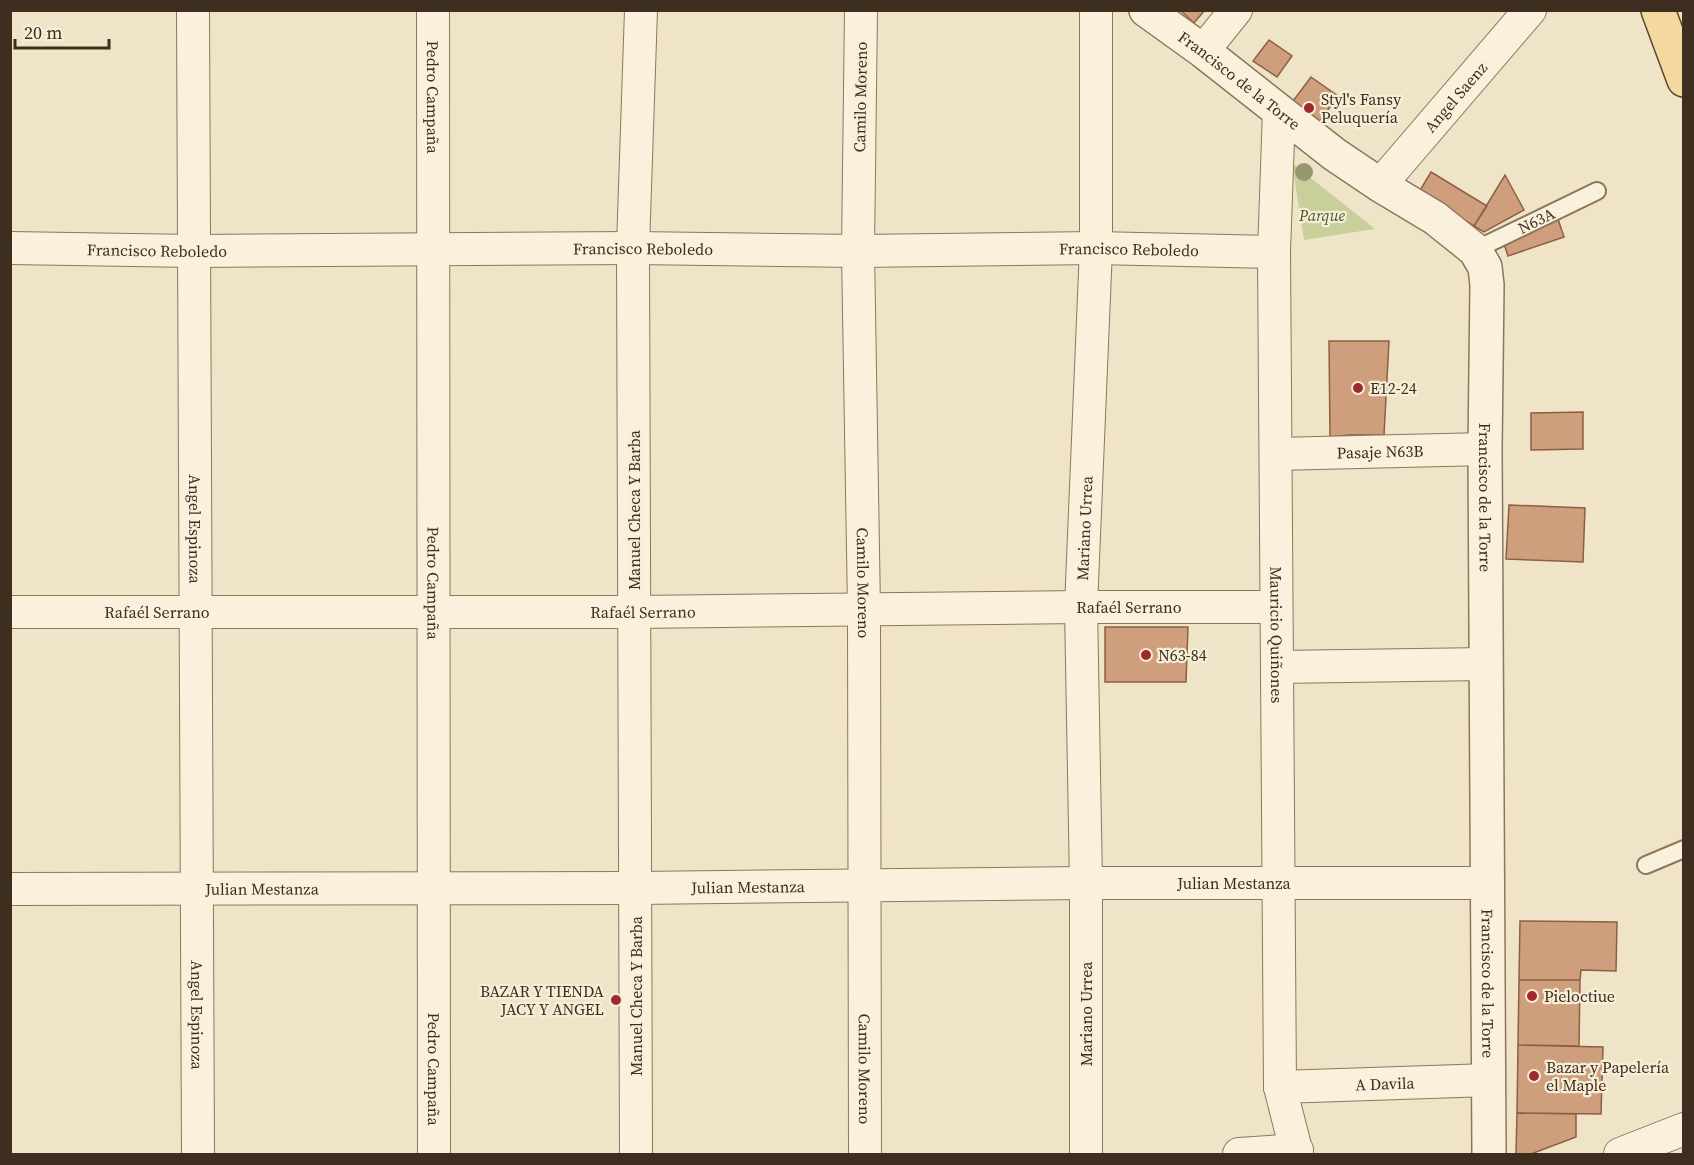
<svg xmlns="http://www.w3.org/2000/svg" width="1694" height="1165" font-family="'Source Serif 4',serif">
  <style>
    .green { fill: #c9cf9b }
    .building { fill: #cf9f7d; stroke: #8d5f41; stroke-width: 1.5 }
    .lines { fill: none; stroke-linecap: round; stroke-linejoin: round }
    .service-casing { stroke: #8d765c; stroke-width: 20 }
    .minor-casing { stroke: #8d765c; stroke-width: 34 }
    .tertiary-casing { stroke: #8d765c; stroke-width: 36 }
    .primary-casing { stroke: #5b4430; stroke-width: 36 }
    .service { stroke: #faf1dc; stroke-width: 16 }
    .minor { stroke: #faf1dc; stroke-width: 32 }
    .tertiary { stroke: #faf1dc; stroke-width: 33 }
    .primary { stroke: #f3d9a0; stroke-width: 33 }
    .tree { fill: #96986f }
    .poi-dot { fill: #9e2a2b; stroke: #f7eed8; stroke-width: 2 }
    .labels { text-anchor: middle; stroke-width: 4.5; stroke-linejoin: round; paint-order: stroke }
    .street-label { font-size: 16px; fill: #3d2e20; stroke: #f7eed8 }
    .poi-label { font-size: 16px; fill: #3d2e20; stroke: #f7eed8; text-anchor: start }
    .park-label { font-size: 16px; font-style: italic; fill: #4d5a26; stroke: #f7eed8 }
  </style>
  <rect width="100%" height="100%" fill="#f0e4c8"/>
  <path class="green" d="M1292,163L1375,229L1304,240Z"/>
  <path class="building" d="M1180,10H1205L1194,23Z
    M1269,40L1292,56L1277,77L1253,61Z
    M1311,77L1338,96L1317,125L1290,105Z
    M1431,172L1487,206L1474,226L1419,192Z
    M1505,175L1524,210L1484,232L1474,226Z
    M1558,219L1564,237L1508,256L1502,238Z
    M1329,341H1389L1384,435H1350L1330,437Z
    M1583,412V449L1531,450V413Z
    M1509,505L1585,508L1583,562L1506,559Z
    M1105,627H1188L1186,682H1105Z
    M1520,921L1617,922L1616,971L1581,970L1580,980H1519Z
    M1519,980H1580L1579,1046L1518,1045Z
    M1518,1045L1603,1047L1601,1114L1517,1113Z
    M1517,1113L1576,1114V1137L1531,1154H1516Z"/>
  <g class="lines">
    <defs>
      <g id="service">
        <path id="s1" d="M1475,250L1597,191"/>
        <path d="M1646,865L1684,849"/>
      </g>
      <g id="minor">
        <path id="s2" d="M193,10L198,1154"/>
        <path id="s3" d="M433,10L434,1154"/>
        <path id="s4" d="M861,10L858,251L864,609L865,1154"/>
        <path d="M1203,51L1236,10"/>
        <path id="s5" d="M1279,111L1274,252L1280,1087L1297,1154"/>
        <path id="s6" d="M1380,185L1530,10"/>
        <path id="s7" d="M10,248L194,251L634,248L858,251L1096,248L1274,252"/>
        <path id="s8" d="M1276,454L1485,449"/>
        <path id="s9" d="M10,612H633L1081,607H1276"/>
        <path d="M1277,667L1486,664"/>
        <path id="s10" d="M10,889L636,888L1086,883H1487"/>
        <path id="s11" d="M1280,1087L1489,1080"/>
        <path d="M636,1154L633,247L641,10"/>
        <path id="s12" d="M1086,1154V883L1081,607L1096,248V10"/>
        <path d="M1239,1154L1297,1150"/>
        <path d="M1620,1154L1684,1129"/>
      </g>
      <g id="tertiary">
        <path id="s13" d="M1146,10L1203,51L1334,154L1380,185L1435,218L1475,250L1485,267L1487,285L1485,449L1489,1154"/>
      </g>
      <path id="primary" d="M1658,10L1684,80"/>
    </defs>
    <use href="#service" class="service-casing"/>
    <use href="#minor" class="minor-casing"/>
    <use href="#tertiary" class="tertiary-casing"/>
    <use href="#primary" class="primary-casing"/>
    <use href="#service" class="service"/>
    <use href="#minor" class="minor"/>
    <use href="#tertiary" class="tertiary"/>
    <use href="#primary" class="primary"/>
  </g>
  <circle class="tree" cx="1304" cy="172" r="9"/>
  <g class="poi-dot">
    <circle cx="1309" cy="108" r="6"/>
    <circle cx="1358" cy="388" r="6"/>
    <circle cx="1146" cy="655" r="6"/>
    <circle cx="1532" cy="996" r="6"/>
    <circle cx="616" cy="1000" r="6"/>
    <circle cx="1534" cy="1076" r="6"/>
  </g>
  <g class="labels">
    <g class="street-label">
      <text dy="6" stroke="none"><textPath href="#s13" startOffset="117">Francisco de la Torre</textPath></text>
      <text dy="6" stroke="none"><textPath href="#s3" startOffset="87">Pedro Campaña</textPath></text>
      <text transform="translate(860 97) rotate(-89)" y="6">Camilo Moreno</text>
      <text dy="6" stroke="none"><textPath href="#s6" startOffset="116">Angel Saenz</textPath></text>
      <text dy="6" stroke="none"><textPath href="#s1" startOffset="68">N63A</textPath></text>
      <text dy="6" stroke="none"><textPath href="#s7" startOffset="633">Francisco Reboledo</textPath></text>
      <text dy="6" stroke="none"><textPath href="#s7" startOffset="147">Francisco Reboledo</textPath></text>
      <text dy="6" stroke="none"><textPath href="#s7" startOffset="1119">Francisco Reboledo</textPath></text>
      <text dy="6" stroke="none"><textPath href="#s8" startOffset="104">Pasaje N63B</textPath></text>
      <text dy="6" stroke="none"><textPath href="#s13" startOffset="658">Francisco de la Torre</textPath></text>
      <text transform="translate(634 510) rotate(-90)" y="6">Manuel Checa Y Barba</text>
      <text dy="6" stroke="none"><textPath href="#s2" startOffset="519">Angel Espinoza</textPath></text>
      <text dy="6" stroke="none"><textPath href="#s12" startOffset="626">Mariano Urrea</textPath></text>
      <text dy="6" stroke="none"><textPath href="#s3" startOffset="573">Pedro Campaña</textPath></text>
      <text dy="6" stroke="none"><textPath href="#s4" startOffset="573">Camilo Moreno</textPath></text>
      <text dy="6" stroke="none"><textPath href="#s9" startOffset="1119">Rafaél Serrano</textPath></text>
      <text dy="6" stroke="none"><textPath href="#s9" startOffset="147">Rafaél Serrano</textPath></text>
      <text dy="6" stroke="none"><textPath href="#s9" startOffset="633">Rafaél Serrano</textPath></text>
      <text dy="6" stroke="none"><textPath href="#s5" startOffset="524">Mauricio Quiñones</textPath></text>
      <text dy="6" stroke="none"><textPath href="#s10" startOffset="1224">Julian Mestanza</textPath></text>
      <text dy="6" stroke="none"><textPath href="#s10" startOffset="738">Julian Mestanza</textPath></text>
      <text dy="6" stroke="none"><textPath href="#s10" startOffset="252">Julian Mestanza</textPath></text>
      <text dy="6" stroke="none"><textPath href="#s13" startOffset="1144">Francisco de la Torre</textPath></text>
      <text transform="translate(636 996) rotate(-90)" y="6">Manuel Checa Y Barba</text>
      <text dy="6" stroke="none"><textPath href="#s2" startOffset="1005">Angel Espinoza</textPath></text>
      <text transform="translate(1086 1014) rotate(-90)" y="6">Mariano Urrea</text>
      <text dy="6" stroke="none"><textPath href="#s3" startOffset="1059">Pedro Campaña</textPath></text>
      <text dy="6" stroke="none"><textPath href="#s4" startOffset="1059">Camilo Moreno</textPath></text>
      <text dy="6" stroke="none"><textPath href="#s11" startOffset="105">A Davila</textPath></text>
    </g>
    <g class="poi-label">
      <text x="1321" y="105">Styl's Fansy<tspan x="1321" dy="18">Peluquería</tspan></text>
      <text x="1370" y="394">E12-24</text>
      <text x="1158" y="661">N63-84</text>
      <text x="604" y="997" text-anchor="end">BAZAR Y TIENDA<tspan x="604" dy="18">JACY Y ANGEL</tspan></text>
      <text x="1544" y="1002">Pieloctiue</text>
      <text x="1546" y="1073">Bazar y Papelería<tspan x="1546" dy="18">el Maple</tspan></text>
    </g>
    <g class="park-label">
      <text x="1322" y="221">Parque</text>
    </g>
  </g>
  <rect width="1694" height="1165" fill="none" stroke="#3d2e20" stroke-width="24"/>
  <path d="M15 39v9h94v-9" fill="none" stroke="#3d2e20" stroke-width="3"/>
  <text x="24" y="39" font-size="18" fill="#3d2e20" stroke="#f7eed8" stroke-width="4.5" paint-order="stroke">20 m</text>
</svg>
